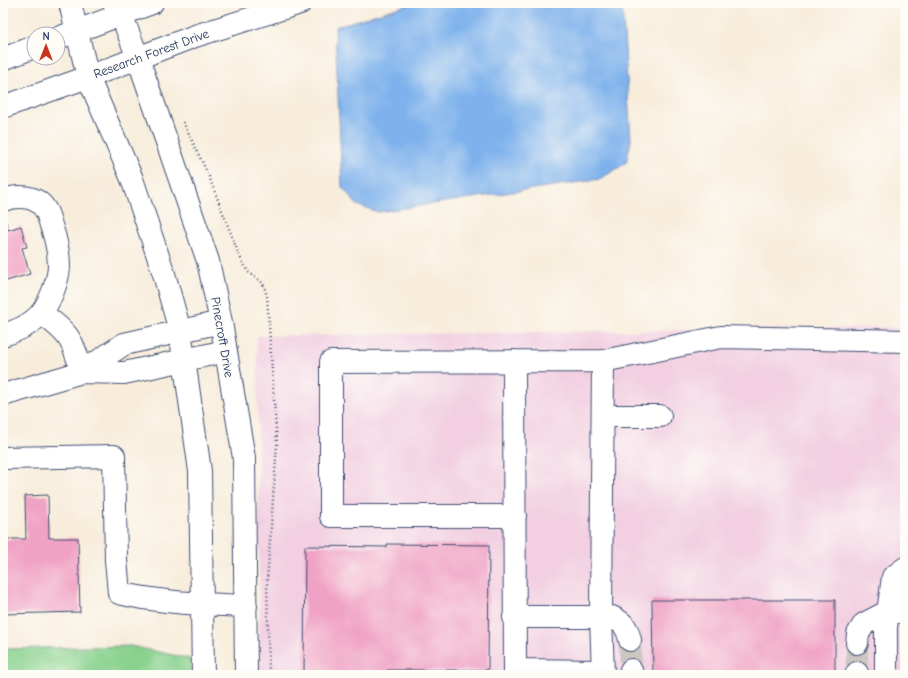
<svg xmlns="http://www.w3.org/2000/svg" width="908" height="678" font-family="'Comic Neue',sans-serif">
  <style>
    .built { fill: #f2cfe1 }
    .green { fill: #89d18d; stroke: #528076 }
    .water { fill: #7fb2ec; stroke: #4d70a5 }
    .building { fill: #f0a2c4 }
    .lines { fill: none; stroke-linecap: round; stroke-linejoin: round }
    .minor-tunnel { stroke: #ccc7c2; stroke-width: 22; stroke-dasharray: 22 11; stroke-linecap: butt }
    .minor-casing { stroke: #3c4c71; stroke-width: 24 }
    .major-casing { stroke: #3c4c71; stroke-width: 24 }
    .path { stroke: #3c4c71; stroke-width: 2.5; stroke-dasharray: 1 3; stroke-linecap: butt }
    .minor { stroke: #fff; stroke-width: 22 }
    .major { stroke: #fff; stroke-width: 22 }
    .labels { text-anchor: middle; stroke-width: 3; stroke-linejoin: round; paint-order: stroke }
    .street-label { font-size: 13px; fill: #1b2f5e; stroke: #fdfcf7 }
  </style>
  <rect width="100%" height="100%" fill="#fdfcf7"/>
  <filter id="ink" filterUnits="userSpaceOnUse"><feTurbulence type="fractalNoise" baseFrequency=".025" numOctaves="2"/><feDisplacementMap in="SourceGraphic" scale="8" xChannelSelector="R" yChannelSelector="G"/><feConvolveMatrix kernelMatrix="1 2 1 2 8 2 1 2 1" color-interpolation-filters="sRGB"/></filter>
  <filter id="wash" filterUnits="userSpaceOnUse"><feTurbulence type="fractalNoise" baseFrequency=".012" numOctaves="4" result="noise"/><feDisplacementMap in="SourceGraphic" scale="16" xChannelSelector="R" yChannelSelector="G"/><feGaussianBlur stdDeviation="0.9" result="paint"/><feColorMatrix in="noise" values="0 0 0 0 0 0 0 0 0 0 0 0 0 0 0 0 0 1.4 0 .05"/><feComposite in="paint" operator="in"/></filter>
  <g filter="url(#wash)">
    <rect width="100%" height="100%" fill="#f8eddb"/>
    <path class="built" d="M905,327V675H260L257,336Z"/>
    <path class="green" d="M131,646L191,659V675H3V649Z"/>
    <path class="water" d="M413,3H622L631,141L626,163L600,179L378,212L357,205L342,187L335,27Z"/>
    <g id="blocks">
      <path class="building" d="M6,222L8,230L21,226L27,247L22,248L30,274L3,282V223Z
        M48,495L49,538H78L80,612L3,614V539H26L25,496Z
        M387,544L489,545L488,670H387V675H304L305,546L387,547Z
        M652,600H835V675H653Z"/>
    </g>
  </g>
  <g filter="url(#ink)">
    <use href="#blocks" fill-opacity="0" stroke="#3c4c71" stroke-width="1"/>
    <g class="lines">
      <path class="minor-tunnel" d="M630,640L631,670
        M857,643V673"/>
      <defs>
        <path id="minor" d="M70,3L88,77L132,179L164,274L180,331L200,471L203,675
          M114,3L121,14L138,58L208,261L221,322L244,458L246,675
          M3,200C18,195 38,195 46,211C49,216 50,223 52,228C56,240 59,254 59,267C58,282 50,301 42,312C32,325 17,331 3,335
          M41,313C70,334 72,339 82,372
          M514,361L515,675
          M82,372L124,344L221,322
          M3,395L82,372L124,373L226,351
          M603,416H660
          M3,458L114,456L116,560L119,593C160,603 203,604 246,606
          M515,516H331V362L603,361L721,337L905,341
          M514,617H612C624,623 627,627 630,640
          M857,643L858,634L864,624L887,612H905
          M515,670L602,671
          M631,670V675
          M857,673V675
          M603,675L601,617L603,361
          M886,675V627L893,577L905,568"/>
        <path id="major" d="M58,38L152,3
          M3,59L34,47
          M3,107L88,77L195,36L300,3"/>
      </defs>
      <use href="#minor" class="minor-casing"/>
      <use href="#major" class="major-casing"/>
      <path class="path" d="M183,122L208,174L239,255L248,272L263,283L267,296L277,444L267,582L269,675"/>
      <use href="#minor" class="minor"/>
      <use href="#major" class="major"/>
    </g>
  </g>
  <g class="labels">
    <g class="street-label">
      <text transform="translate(151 53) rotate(-20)" y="5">Research Forest Drive</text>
      <text transform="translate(223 337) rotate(80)" y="5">Pinecroft Drive</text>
    </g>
  </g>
  <rect width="908" height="678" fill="none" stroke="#fdfcf7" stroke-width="16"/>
  <g transform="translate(46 46)"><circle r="19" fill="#fdfcf7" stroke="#a3aaba"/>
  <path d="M0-3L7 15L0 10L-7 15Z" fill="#c8321e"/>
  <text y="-6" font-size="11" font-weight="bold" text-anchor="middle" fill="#1b2f5e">N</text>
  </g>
</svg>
